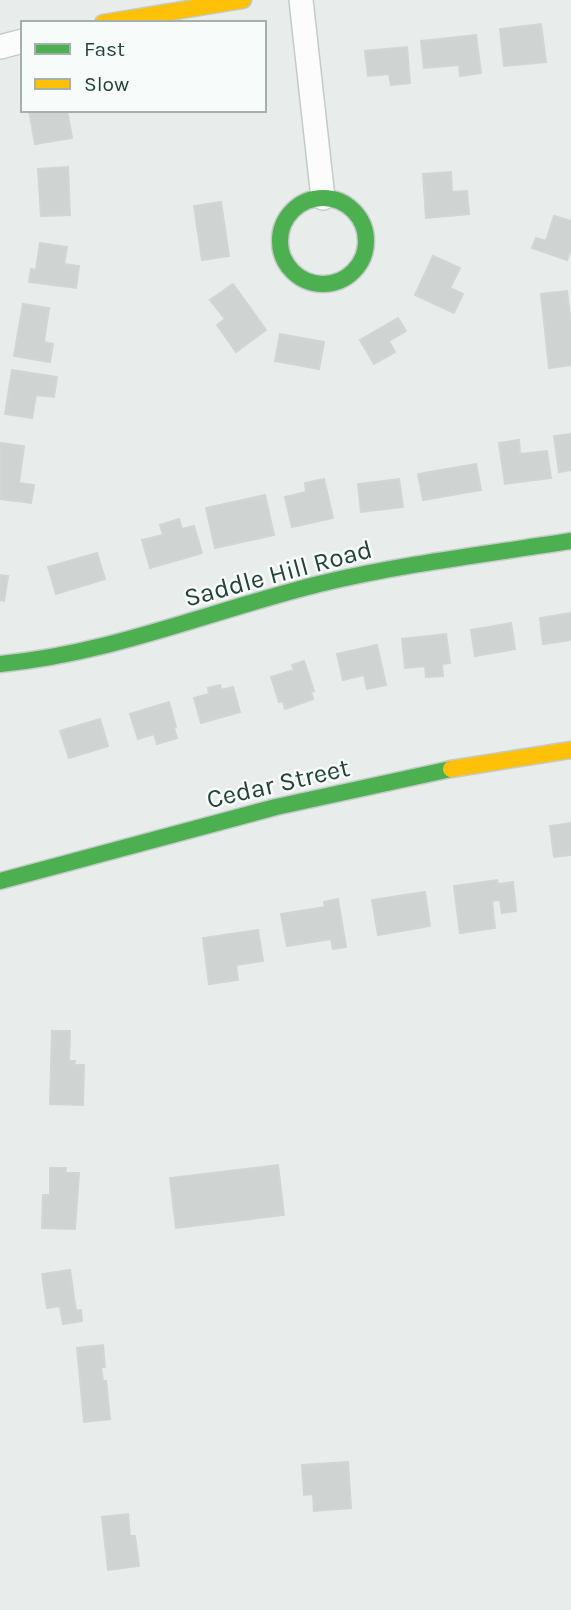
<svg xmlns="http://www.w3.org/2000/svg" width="571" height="1610" font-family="Karla,sans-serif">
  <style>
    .building { fill: #cfd4d2; stroke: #d1d6d4; stroke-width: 2 }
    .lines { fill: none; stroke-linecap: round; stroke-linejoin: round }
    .street-casing { stroke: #c5cac8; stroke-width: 26 }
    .fast-casing { stroke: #c3cbc8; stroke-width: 19 }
    .slow-casing { stroke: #c3cbc8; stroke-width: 19 }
    .street { stroke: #fcfcfc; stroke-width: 23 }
    .fast { stroke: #4caf50; stroke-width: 16 }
    .slow { stroke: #ffc107; stroke-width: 16 }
    .labels { text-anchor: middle; stroke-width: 5; stroke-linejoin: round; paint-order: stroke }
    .street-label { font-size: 26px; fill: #24423a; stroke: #f7fbf9 }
  </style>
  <rect width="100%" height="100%" fill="#e8edeb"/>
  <path class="building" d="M541,24L546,62L504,66L500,29Z
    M476,35L481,73L460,76L459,65L424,68L421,41Z
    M407,47L410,83L391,85L389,74L368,76L365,51Z
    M29,110H67L72,138L35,144Z
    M68,167L70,215L41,216L38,169Z
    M451,172L452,192L467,191L469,214L426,218L423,174Z
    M221,202L229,256L202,260L194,206Z
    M554,216L571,221V249L567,260L532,248L536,238L546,241Z
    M40,243L67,247L64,264L79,266L76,288L29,282L31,269L36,270Z
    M433,256L460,268L450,288L463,294L454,313L415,295Z
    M233,284L266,330L236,352L217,325L225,319L210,300Z
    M567,291L571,323V365L549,368L541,294Z
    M23,304L49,308L44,342L53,344L50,362L14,356Z
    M398,318L406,331L389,341L395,352L374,364L360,340Z
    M280,334L324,342L319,369L275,361Z
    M12,370L57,377L54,397L36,395L32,418L5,414Z
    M571,434V470L559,472L554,436Z
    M519,440L520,454L547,451L551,478L505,484L499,443Z
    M0,443L24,446L19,483L34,485L31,503L0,499Z
    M476,464L481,490L423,500L418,474Z
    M324,479L333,518L292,527L285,497L306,492L305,483Z
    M399,479L403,507L361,512L358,484Z
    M265,495L274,535L215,548L206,508Z
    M179,519L182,529L194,526L202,553L150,568L142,540L163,535L160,525Z
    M97,553L105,579L56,594L48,567Z
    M0,575L8,576L4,601L0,600Z
    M571,613V640L543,644L540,618Z
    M511,623L515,649L475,656L471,630Z
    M446,634L450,663L442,664L443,676L426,677L425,666L405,668L402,639Z
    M377,645L386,685L367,689L364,675L343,680L337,654Z
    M304,661L314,691L311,692L313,699L285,709L283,701L279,702L271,677L294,670L292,665Z
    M220,685L221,690L233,687L240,712L201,723L194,698L209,694L208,688Z
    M169,702L176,727L174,728L177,738L157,744L154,734L138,739L130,714Z
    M100,719L108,746L69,758L60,731Z
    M571,823V855L554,857L550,826Z
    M497,880L498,884L513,882L516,911L502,913L500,900L492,901L495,928L460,933L454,886Z
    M425,892L430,926L378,935L372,900Z
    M338,899L346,947L333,949L331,939L287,946L281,914L325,907L324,902Z
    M258,930L263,961L236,965L238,980L209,984L203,938Z
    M52,1031H70L69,1061H75L74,1065H84L83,1105L50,1104Z
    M278,1165L284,1215L176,1228L170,1178Z
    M50,1168H66L65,1173H79L75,1229L42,1228L43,1195H50Z
    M70,1270L76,1311L81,1310L82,1321L63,1324L60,1306L47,1308L42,1274Z
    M103,1345L105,1367H101L103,1381H106L110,1419L84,1422L77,1348Z
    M348,1462L351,1508L314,1511L313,1494L304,1495L302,1465Z
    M128,1514L130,1536H135L139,1566L108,1570L102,1517Z"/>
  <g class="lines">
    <defs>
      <path id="street" d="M301,0L323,198
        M0,47L23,41"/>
      <path id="fast" d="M280 241a43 43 0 1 1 86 0a43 43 0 1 1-86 0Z
        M0,664C113,653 210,611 319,584C402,564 487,554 571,541
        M0,881L276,807L451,769"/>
      <path id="slow" d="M103,23L243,0
        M451,769L571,750"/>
    </defs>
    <use href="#street" class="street-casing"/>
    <use href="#fast" class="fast-casing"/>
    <use href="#slow" class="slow-casing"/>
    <use href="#street" class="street"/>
    <use href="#fast" class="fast"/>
    <use href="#slow" class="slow"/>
  </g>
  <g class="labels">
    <g class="street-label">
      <text transform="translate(278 573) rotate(-15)" y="9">Saddle Hill Road</text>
      <text transform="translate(278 783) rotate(-13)" y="9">Cedar Street</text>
    </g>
  </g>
  <rect x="21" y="21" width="245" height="91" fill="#f7fbf9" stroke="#a3b1ad" stroke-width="2"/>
  <rect x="35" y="44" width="35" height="10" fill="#4caf50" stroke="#a3b1ad" stroke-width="2"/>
  <text x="84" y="56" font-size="21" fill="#24423a">Fast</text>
  <rect x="35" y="79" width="35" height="10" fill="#ffc107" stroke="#a3b1ad" stroke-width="2"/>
  <text x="84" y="91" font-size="21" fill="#24423a">Slow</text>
</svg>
